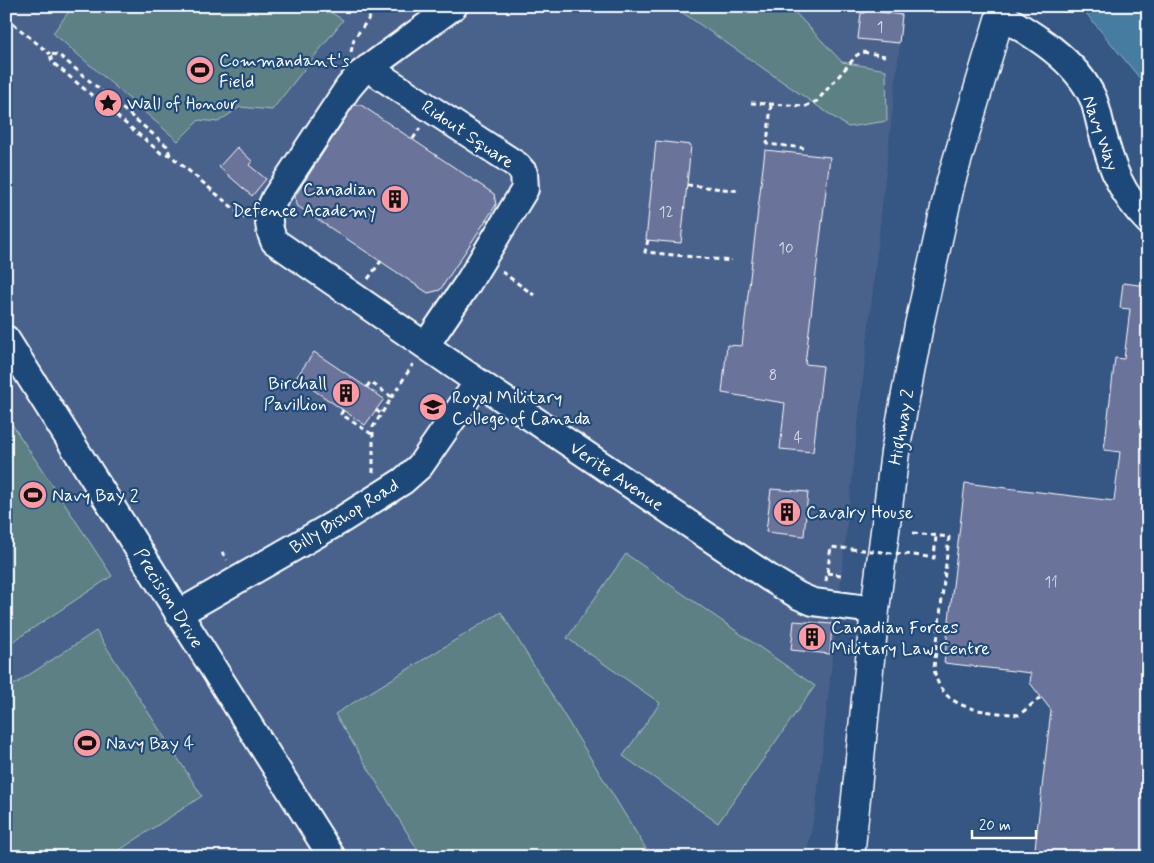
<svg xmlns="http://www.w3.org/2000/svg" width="1154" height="863" font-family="Mynerve,sans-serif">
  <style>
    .built { fill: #4a628c }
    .green { fill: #5c8084; stroke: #aec0c2 }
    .water { fill: #447c9f; stroke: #8fb0c5 }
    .building { fill: #6b7399; stroke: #fff }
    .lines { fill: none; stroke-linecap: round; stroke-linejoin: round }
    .street-casing { stroke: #fff; stroke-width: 30 }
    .secondary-casing { stroke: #fff; stroke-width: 31 }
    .path { stroke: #fff; stroke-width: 3; stroke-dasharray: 5 4; stroke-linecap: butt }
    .street { stroke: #1f4a7a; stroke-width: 26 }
    .secondary { stroke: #1f4a7a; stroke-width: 28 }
    .path-bridge { stroke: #fff; stroke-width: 3; stroke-dasharray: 5 4; stroke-linecap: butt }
    .labels { text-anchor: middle; stroke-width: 4.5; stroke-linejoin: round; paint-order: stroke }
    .number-label { font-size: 15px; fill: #dadce6 }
    .poi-label { font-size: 18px; fill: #fff; stroke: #1f4a7a; text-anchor: start }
    .street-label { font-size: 18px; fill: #fff; stroke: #1f4a7a }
  </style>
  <rect width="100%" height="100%" fill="#365683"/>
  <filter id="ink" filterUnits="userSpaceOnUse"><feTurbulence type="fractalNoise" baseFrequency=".02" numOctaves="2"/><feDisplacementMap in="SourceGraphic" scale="10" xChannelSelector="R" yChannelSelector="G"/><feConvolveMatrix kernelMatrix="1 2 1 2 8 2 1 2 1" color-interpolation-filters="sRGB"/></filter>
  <g filter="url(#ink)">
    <path class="built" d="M6,6H904L816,807L806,857H6Z"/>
    <path class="green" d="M73,6H321L343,20L272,110L240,107L218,122L199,120L178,141L53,33Z
      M673,6H789L842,62L886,70L887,121L848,127Z
      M6,415L112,576L6,646Z
      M626,554L815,686L718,823L623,756L660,703L567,638Z
      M501,612L651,857H422L335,714Z
      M96,631L202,796L109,857H6V690Z"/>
    <path class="water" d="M1080,6H1148V88Z"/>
    <path class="building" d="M865,10L902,15L899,43L858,39L861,13H865Z
      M354,105H361L494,194L496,205L440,290L428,293L296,205L295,196Z
      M656,141L691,145L681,243L646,240Z
      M237,147L252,161L249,165L266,179L252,196L219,167Z
      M765,150L830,157L805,364L823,366L813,452L780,449L785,403L722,393L727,345L742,346Z
      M1123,283L1148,286V857H1034L1051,710L1030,683L1031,673L944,663L965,483L1114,501L1120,452L1104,450L1115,358L1124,359L1130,309L1120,308Z
      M314,352L384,399L365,425L296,378Z
      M771,489L808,492L804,536L766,532Z
      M794,621L832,624L830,654L791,650Z"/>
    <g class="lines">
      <defs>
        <path id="street" d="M454,6L359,75L348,88L275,198C267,214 267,225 274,241L478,382L771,579L799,596L813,602L875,610
          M1000,15C1034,35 1075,59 1093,98C1097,108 1099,120 1102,131C1112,168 1120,193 1148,221
          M368,68L517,165L524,173L525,189L468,283L426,345
          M6,339L332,857
          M178,614L338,522L403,481L420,466L478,382"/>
        <path id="secondary" d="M850,857L875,610L895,452L919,325L951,181L1003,6"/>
      </defs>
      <use href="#street" class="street-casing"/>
      <use href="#secondary" class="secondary-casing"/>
      <path class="path" d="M6,18L50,54
        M351,52L354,39L378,6
        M751,103L806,106L817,101L857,55L863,52L885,56
        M771,105L767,144L804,148
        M413,139L420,128
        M170,155L167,146L59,55L50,54L52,62L161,153L170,155L245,218
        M687,185L740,191
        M648,240L645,252L732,261
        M502,272L534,295
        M368,279L381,261
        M367,387L370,382L392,397
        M343,410L341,414L373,435
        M376,410L381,414
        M373,473V427L413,364
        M913,533L949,537L934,668C940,712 985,711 1019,715L1041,697
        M222,552L227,560
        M914,555L934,558L936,536
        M827,573L841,575
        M826,581L831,547L851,549"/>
      <use href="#street" class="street"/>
      <use href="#secondary" class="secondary"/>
      <path class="path-bridge" d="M851,549L914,555"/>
    </g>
  </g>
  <defs>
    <symbol id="stadium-disc" viewBox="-11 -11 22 22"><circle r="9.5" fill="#ff9aa2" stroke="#1f4a7a"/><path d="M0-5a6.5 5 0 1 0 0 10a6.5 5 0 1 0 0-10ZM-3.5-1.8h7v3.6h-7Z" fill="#111"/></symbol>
    <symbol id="sight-disc" viewBox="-11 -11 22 22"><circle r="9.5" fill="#ff9aa2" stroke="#1f4a7a"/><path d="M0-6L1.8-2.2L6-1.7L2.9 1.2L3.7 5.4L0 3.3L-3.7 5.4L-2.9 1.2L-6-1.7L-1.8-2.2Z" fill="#111"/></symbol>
    <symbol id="building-disc" viewBox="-11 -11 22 22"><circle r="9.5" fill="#ff9aa2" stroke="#1f4a7a"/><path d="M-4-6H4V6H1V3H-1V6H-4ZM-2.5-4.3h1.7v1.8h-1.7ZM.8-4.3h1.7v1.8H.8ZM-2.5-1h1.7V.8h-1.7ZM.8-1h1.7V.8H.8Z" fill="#111"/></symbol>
    <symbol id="university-disc" viewBox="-11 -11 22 22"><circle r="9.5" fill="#ff9aa2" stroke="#1f4a7a"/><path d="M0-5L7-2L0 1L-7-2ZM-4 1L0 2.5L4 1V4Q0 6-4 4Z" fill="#111"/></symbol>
  </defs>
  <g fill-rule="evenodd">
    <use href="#stadium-disc" x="184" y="54" width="32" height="32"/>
    <use href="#sight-disc" x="92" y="87" width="32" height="32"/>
    <use href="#building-disc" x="379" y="183" width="32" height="32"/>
    <use href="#building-disc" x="330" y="377" width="32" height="32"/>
    <use href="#university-disc" x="417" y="391" width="32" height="32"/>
    <use href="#stadium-disc" x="17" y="479" width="32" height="32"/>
    <use href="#building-disc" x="771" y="496" width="32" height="32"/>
    <use href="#building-disc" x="796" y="621" width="32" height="32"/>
    <use href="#stadium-disc" x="71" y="727" width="32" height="32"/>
  </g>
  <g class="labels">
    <g class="number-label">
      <text x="880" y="32">1</text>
      <text x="666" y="217">12</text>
      <text x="786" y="253">10</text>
      <text x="773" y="380">8</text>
      <text x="798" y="442">4</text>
      <text x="1051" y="587">11</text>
    </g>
    <g class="poi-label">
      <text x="219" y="66">Commandant's<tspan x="219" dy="21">Field</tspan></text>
      <text x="127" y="109">Wall of Honour</text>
      <text x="376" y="195" text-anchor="end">Canadian<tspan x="376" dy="21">Defence Academy</tspan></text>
      <text x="327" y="389" text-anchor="end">Birchall<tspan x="327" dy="21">Pavillion</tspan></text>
      <text x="452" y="403">Royal Military<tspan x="452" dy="21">College of Canada</tspan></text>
      <text x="52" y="501">Navy Bay 2</text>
      <text x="806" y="518">Cavalry House</text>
      <text x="831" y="633">Canadian Forces<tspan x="831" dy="21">Military Law Centre</tspan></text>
      <text x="106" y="749">Navy Bay 4</text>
    </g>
    <g class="street-label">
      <text transform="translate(1101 133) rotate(71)" y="6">Navy Way</text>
      <text transform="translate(468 134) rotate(34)" y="6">Ridout Square</text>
      <text transform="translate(901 427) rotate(-80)" y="6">Highway 2</text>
      <text transform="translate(617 476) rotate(34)" y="6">Verite Avenue</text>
      <text transform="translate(344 516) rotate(-32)" y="6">Billy Bishop Road</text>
      <text transform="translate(169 598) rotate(58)" y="6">Precision Drive</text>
    </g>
  </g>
  <rect width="1154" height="863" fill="none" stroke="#1f4a7a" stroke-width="25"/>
  <rect x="12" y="12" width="1129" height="838" fill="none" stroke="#fff" stroke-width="2" filter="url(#ink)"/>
  <path d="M972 830v8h64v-8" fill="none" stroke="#ffffff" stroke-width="2.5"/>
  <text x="979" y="830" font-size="15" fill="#ffffff" stroke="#1f4a7a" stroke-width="4" paint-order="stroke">20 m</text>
</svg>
